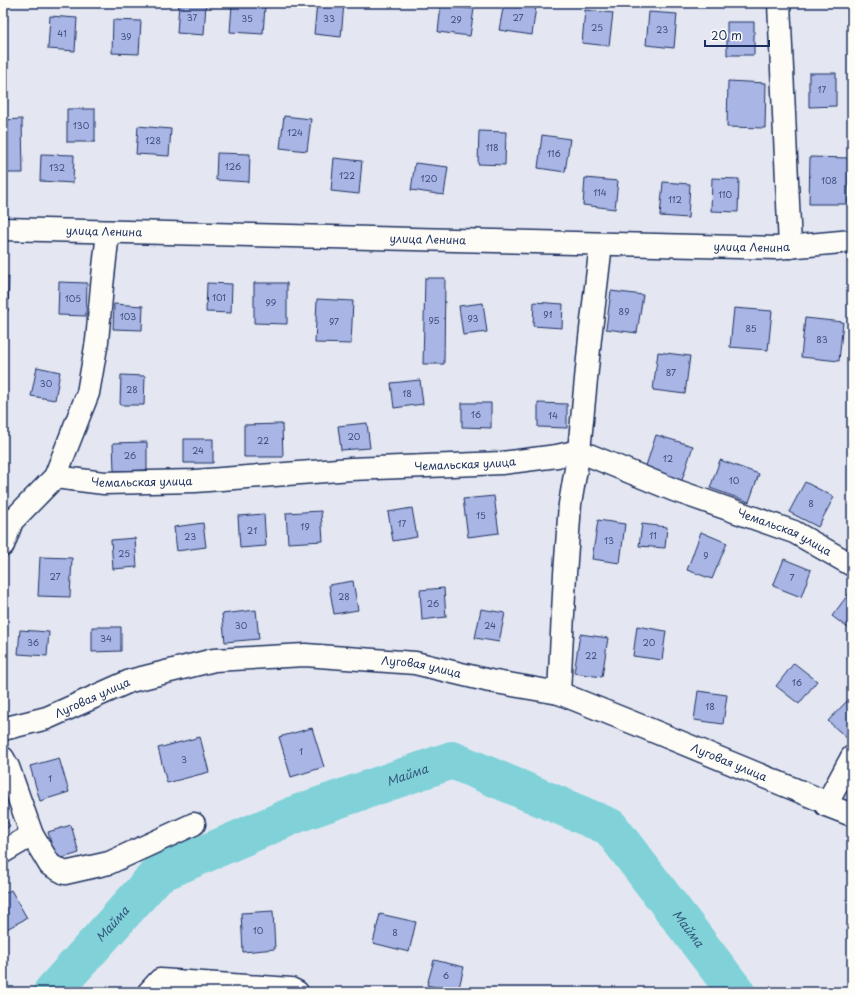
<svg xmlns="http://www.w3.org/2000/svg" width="855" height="995" font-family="'Playpen Sans',sans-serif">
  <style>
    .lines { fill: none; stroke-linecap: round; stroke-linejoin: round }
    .river { stroke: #80d2d8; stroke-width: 38 }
    .building { fill: #a8b5e5; stroke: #1b2f5e }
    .minor-casing { stroke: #1b2f5e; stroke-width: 25 }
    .minor { stroke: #fdfcf7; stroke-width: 22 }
    .labels { text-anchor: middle; stroke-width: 3; stroke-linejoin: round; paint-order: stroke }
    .number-label { font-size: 9px; fill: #3e5080 }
    .street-label { font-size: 11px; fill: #1b2f5e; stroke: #fdfcf7 }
    .water-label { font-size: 12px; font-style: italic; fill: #34587c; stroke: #fdfcf7 }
  </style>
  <rect width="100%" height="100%" fill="#e4e7f2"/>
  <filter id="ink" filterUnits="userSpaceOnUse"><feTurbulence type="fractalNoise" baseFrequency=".025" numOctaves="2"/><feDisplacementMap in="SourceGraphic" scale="8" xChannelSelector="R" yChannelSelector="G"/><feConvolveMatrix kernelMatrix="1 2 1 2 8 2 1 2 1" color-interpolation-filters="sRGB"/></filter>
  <g filter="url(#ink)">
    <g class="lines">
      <path class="river" id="s1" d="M52,992L158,874L299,813L452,760L610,827L736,992"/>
    </g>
    <path class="building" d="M179,3H206L204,35L177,33Z
      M317,3H344L341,37L314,34Z
      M504,3L536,7L532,35L499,30Z
      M232,4L265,6L263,34L230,32Z
      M441,5L474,9L470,36L438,32Z
      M585,10L613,13L609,46L582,43Z
      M649,12L677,14L674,48L646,45Z
      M50,16L77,18L75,51L48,49Z
      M113,20L141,21L139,54L112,53Z
      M727,22H754V55H727Z
      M809,73H836V106L809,107Z
      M728,81L766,83L765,128L727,127Z
      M67,109H95V142H67Z
      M284,116L311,119L307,151L280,148Z
      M22,119L23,173H3V120Z
      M138,126L171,129L169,156L136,154Z
      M479,131L506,132L505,165L478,164Z
      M542,135L570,139L565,172L538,168Z
      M217,153L250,154L249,182L216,180Z
      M41,154L74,155L73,183L40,181Z
      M810,157L849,158L848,204H809Z
      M334,158L362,161L359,194L331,191Z
      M415,163L448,167L444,195L411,190Z
      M585,178L618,181L615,209L583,205Z
      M712,178L739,179L738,212L711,211Z
      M663,182L690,184L688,218L660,216Z
      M3,277H9L8,311L3,310Z
      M425,278H445L444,364H423Z
      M59,282L87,283L86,316L58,315Z
      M207,283L232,284L231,313L206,312Z
      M254,283H287V324L254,323Z
      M611,291L643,295L637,333L606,329Z
      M317,299L353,301L351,344L315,343Z
      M534,302L563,304L562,328L533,326Z
      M483,303L487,332L463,335L459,306Z
      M114,304L143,306L142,330L113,329Z
      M734,308L772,311L768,350L730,347Z
      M805,318L843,322L839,361L801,357Z
      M658,352L690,356L685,394L653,390Z
      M37,367L60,372L55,400L31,396Z
      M121,375L145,376L144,405H120Z
      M420,380L423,404L394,408L391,383Z
      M462,403H491V428L462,427Z
      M538,403L567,404V428L538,427Z
      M367,423L370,448L341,450L338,426Z
      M282,424L283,457H244V425Z
      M656,435L693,446L681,483L644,472Z
      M184,439H213V463H184Z
      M147,442V470L114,471L113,443Z
      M720,460L759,474L749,502L710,488Z
      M805,482L834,497L818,527L789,512Z
      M494,496L499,533L468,537L463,499Z
      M412,508L417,537L393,541L388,512Z
      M321,511L323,541L288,543L286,513Z
      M264,514L266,546L240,548L238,516Z
      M598,520L625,524L620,563L592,559Z
      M203,523L206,547L177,551L174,527Z
      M642,524L667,527L665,548L639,546Z
      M701,532L727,543L712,579L687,570Z
      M135,538L137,567L113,569L111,540Z
      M40,557L72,558L70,597L38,596Z
      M784,559L811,570L801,597L773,586Z
      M353,581L358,610L334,614L329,585Z
      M444,588L446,617L422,620L420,590Z
      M850,592L852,594V631L832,616Z
      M481,609L505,613L499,642L475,638Z
      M256,610L259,639L225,642L222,614Z
      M637,626L666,631L662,660L633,656Z
      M92,627H121V651L92,652Z
      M20,630L49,632L47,656L18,654Z
      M580,634L608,638L602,677L574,673Z
      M794,663L817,681L799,704L776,686Z
      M698,691L727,695L723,724L694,720Z
      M848,700L852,704V739L850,741L828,721Z
      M312,728L324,767L291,777L279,737Z
      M200,737L209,772L167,783L158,748Z
      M59,758L69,792L40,801L30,766Z
      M3,815L10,826L3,830Z
      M71,825L79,853L56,860L48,832Z
      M11,890L27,918L3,931V894Z
      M273,911L275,949L243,952L241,913Z
      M380,914L416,922L409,952L373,943Z
      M434,960L464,967L458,992H455L427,985Z"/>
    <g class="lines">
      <defs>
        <g id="minor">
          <path d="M779,3L790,247"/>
          <path id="s2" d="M3,229L776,248L852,241"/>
          <path id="s3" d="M55,477L104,483L195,481L351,469L502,463L557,456L579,451L674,490L794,532L852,565"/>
          <path d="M3,545L12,521L55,477L88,393L97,341L102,286L108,232"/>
          <path d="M559,693L565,574L570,504L579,451L590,338L601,244"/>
          <path id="s4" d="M3,729L47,718L130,681L214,660L305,655L415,663L490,681L559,693L636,724L823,801L826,805L852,815"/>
          <path d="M3,758L8,767L32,835L50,865L65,873L109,863L194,824"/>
          <path d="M826,805L852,757"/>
          <path d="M3,852L32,835"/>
          <path d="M149,992L160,980L291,989L297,992"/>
        </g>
      </defs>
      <use href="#minor" class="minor-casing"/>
      <use href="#minor" class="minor"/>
    </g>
  </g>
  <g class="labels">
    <g class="number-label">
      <text x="192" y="21">37</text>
      <text x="518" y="21">27</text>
      <text x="247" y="22">35</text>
      <text x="329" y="22">33</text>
      <text x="456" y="23">29</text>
      <text x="597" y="31">25</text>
      <text x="662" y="33">23</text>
      <text x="62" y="37">41</text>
      <text x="126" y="40">39</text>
      <text x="822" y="93">17</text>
      <text x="81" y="129">130</text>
      <text x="295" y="136">124</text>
      <text x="153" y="144">128</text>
      <text x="492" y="151">118</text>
      <text x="554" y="157">116</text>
      <text x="233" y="170">126</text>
      <text x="57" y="171">132</text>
      <text x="347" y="179">122</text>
      <text x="429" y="182">120</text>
      <text x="829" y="184">108</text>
      <text x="600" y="196">114</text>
      <text x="725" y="198">110</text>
      <text x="675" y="203">112</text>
      <text x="219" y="301">101</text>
      <text x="73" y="302">105</text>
      <text x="271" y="306">99</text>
      <text x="624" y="315">89</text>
      <text x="548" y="318">91</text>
      <text x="128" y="320">103</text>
      <text x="473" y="322">93</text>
      <text x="434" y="324">95</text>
      <text x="334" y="325">97</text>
      <text x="751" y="332">85</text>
      <text x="822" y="343">83</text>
      <text x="671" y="376">87</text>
      <text x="46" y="387">30</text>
      <text x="132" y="393">28</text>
      <text x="407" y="397">18</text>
      <text x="476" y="418">16</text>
      <text x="553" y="419">14</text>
      <text x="354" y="440">20</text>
      <text x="263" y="444">22</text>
      <text x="198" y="454">24</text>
      <text x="130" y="459">26</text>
      <text x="668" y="462">12</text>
      <text x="734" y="484">10</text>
      <text x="811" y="507">8</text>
      <text x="481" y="519">15</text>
      <text x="402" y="527">17</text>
      <text x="305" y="530">19</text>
      <text x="252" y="534">21</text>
      <text x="653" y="539">11</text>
      <text x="190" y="540">23</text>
      <text x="609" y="544">13</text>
      <text x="124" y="557">25</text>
      <text x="706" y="559">9</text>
      <text x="55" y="580">27</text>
      <text x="792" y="581">7</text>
      <text x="344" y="600">28</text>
      <text x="433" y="607">26</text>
      <text x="241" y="629">30</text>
      <text x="490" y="629">24</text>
      <text x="106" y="642">34</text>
      <text x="33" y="646">36</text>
      <text x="649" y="646">20</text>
      <text x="591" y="659">22</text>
      <text x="797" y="686">16</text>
      <text x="710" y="710">18</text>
      <text x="301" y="755">1</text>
      <text x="184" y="763">3</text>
      <text x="50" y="782">1</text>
      <text x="258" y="934">10</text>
      <text x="395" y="936">8</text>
      <text x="446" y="979">6</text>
    </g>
    <g class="street-label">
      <text dy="4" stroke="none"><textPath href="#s2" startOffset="101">улица Ленина</textPath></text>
      <text dy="4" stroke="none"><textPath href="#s2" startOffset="425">улица Ленина</textPath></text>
      <text dy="4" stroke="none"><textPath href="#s2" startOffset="749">улица Ленина</textPath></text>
      <text dy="4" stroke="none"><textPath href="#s3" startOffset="411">Чемальская улица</textPath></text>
      <text dy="4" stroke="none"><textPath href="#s3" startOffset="87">Чемальская улица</textPath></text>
      <text dy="4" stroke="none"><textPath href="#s3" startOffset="747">Чемальская улица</textPath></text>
      <text dy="4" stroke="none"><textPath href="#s4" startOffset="431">Луговая улица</textPath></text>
      <text dy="4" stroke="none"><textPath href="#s4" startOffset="95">Луговая улица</textPath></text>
      <text dy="4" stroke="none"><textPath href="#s4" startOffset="755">Луговая улица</textPath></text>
    </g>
    <g class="water-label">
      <text dy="4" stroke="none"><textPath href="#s1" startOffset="427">Майма</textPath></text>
      <text dy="4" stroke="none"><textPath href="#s1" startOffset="91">Майма</textPath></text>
      <text dy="4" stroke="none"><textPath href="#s1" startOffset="774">Майма</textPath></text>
    </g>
  </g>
  <rect width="855" height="995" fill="none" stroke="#fdfcf7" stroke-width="16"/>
  <rect x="8" y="8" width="839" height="979" fill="none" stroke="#1b2f5e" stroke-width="1.5" filter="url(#ink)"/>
  <path d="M705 40v6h64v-6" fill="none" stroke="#1b2f5e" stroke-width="2"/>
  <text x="711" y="40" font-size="12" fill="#1b2f5e" stroke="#fdfcf7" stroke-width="3" paint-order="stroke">20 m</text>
</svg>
